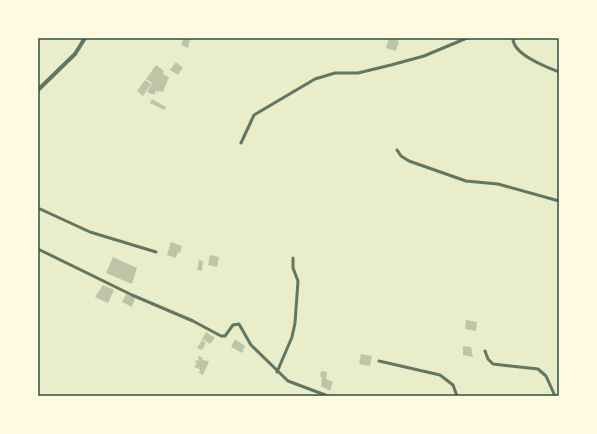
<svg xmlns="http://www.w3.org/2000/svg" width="597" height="434" font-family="Cabin,sans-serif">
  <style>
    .building { fill: #bcc5a7 }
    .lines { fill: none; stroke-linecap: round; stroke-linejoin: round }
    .minor { stroke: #617663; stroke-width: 3 }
    .tertiary { stroke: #617663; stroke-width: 4 }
    .neatline { fill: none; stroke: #344e41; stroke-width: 1.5 }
  </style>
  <rect width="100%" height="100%" fill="#e9edc9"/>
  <path class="building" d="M179,38H190L188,48L181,45L183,40Z
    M389,38L399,41L396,51L386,48Z
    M176,62L183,68L178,75L170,70Z
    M156,65L164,71L163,74L169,77L163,92L159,91L157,92L156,90L155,94H151L147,92L152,83L146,79Z
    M145,80L151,84L143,96L137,91Z
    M152,99L166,107L164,110L150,103Z
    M171,242L182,246L180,253L178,252L176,258L167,255Z
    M210,255L219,257L217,267L208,265Z
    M113,257L137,268L132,284L106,273Z
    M199,260L203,261L202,271L197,270Z
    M103,285L114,290L108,303L95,297Z
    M126,294L135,298L132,307L122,302Z
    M466,320L477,322L476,331L465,329Z
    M206,332L215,338L210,344L202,339Z
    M235,339L245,346L242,353L231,347Z
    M202,340L206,343L202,350L197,348Z
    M463,346L471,347L473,357L463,355Z
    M361,354L372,356L370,366L359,364Z
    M199,356L203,358L202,360L209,361L203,375L199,373L200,369L194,367L197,363L195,362L196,360L198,361L199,359L198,358Z
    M321,371L327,372L326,379L333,382L330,391L321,386L322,377H320Z"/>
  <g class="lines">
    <path class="minor" d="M513,38C512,54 546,67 559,72
      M241,143L254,115L315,79L335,73H358L391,65L424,56L467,38
      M397,150L401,156L409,161L466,181L498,184L559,201
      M38,208L90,232L156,252
      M38,249L132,295L193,321L221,336H225L233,325L239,324L251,345L288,381L328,396
      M485,351L488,359L493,364L538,369L546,376L555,396
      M379,361L440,375L453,385L457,396
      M277,372L292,337L295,323L298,281L293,268V258"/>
    <path class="tertiary" d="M38,90L75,54L85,38"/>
  </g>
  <rect width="597" height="434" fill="none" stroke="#fefae0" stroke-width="78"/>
  <rect x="39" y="39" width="519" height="356" class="neatline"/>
</svg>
